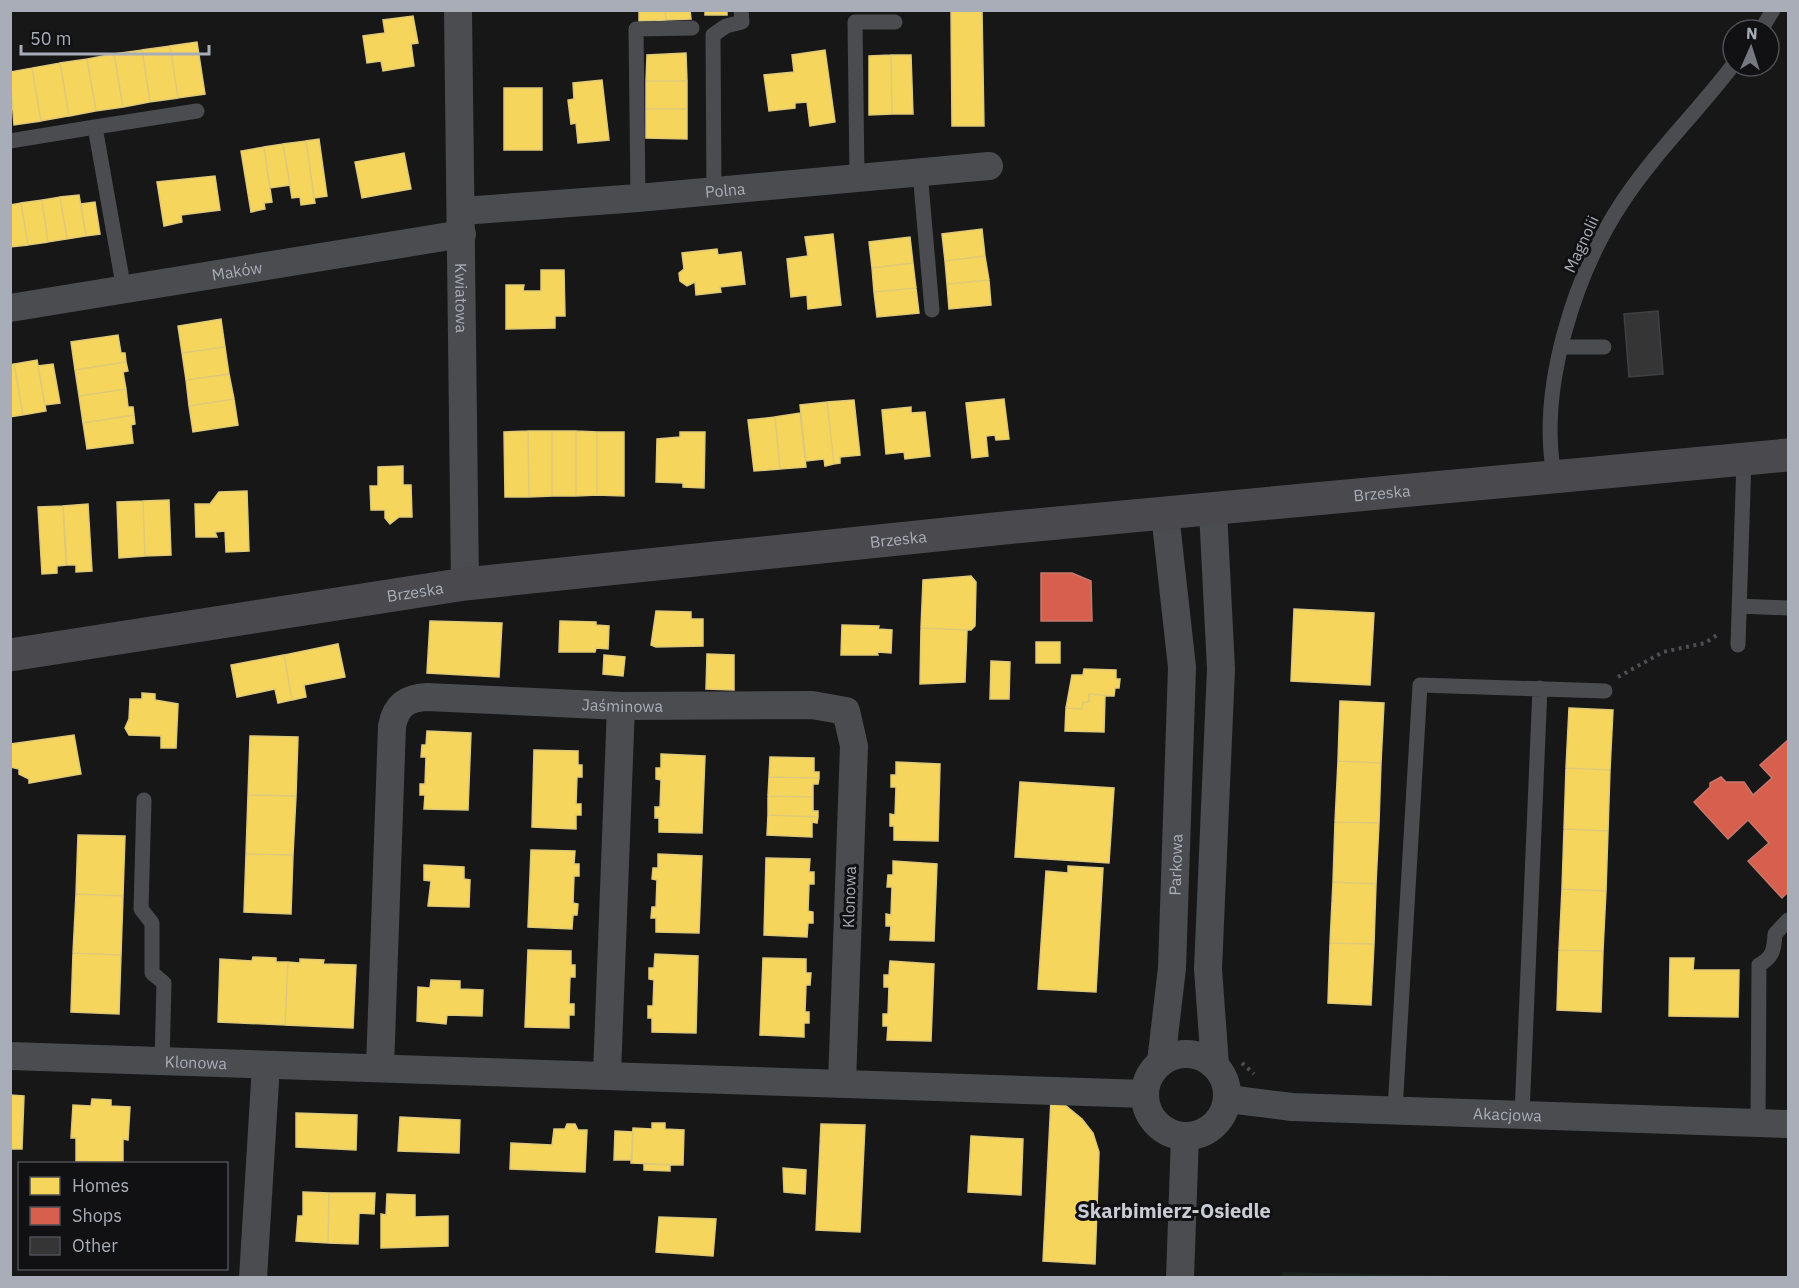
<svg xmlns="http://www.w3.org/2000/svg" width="1799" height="1288" font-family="'IBM Plex Sans',sans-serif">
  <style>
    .green { fill: #1d241e }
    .homes { fill: #f6d55c; stroke: #dfc978; stroke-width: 1.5 }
    .shops { fill: #d6604d; stroke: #c8776d; stroke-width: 1.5 }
    .building { fill: #353536; stroke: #3f4043; stroke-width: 1.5 }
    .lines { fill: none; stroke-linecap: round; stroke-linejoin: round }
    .path { stroke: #4d4e52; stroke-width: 4; stroke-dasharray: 3 4.5; stroke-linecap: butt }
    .lane { stroke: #4b4c50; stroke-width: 15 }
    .street { stroke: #4b4c50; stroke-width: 28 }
    .secondary { stroke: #4a4a4e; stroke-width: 33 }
    .labels { text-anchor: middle; stroke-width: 6; stroke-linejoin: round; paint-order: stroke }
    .street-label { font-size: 16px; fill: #a8adb8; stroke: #111113 }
    .quarter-label { font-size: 20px; font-weight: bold; fill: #c9ccd4; stroke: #111113 }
  </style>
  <rect width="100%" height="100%" fill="#171717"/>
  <path class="green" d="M1283,1272L1505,1277H1281Z"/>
  <path class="homes" d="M639,10H665L666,20L639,21Z
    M665,10H690L691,19L666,20Z
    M705,10H727V15H705Z
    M951,10H982L984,126H952Z
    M413,16L418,43L411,44L414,66L383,71L381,61L367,63L363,36L385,33L383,20Z
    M197,42L205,94L178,98L170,46Z
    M170,46L178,98L150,102L142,50Z
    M142,50L150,102L123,107L114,54Z
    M825,50L835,122L810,126L807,102L795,103V108L769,111L764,75L794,72L792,55Z
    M686,53L687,81H646L647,55Z
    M114,54L123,107L96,111L87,59Z
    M891,55L892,114L869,115V56Z
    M891,55H911L913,114H892Z
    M87,59L96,111L69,116L60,63Z
    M60,63L69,116L41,121L32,68Z
    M32,68L41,121L14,125L10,72Z
    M602,80L609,140L578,143L576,123L571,124L568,100L574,99L573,83Z
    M646,81H687V109H646Z
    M504,88H542V150H504Z
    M646,109H687V139L646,138Z
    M319,139L327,196L314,198L306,141Z
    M306,141L315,203L301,205L300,197L292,198L283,144Z
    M283,144L290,185L270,188L264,147Z
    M264,147L272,202L264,203L265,209L251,212L241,151Z
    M404,153L411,189L362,198L355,162Z
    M215,176L220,210L181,215L182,222L164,226L157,182Z
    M79,195L86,236L67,239L60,197Z
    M60,197L67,239L48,242L42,200Z
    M42,200L48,242L28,245L21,203Z
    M95,202L100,234L86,236L81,204Z
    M21,203L28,245L10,247V205Z
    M982,229L985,256L945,261L942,234Z
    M833,234L841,305L808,309L807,295L791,297L787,259L808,256L805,237Z
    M910,237L913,263L872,268L869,242Z
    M717,249L718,255L741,252L745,284L720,287L721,292L696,295L695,282L687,286L680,281L679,273L684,269L682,253Z
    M985,256L989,280L947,284L945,261Z
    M913,263L916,288L874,292L872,268Z
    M541,270H564L565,316H555V328L506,329V285H524L523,291H541Z
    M989,280L991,305L949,309L947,284Z
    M916,288L919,313L877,317L874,292Z
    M221,319L225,347L182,353L178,326Z
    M118,335L121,353H125L126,362L75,370L71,342Z
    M225,347L229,374L186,380L182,353Z
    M37,360L46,411L23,415L14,364Z
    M126,362L128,371L123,372L126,389L79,396L75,370Z
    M14,364L23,415L10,417V365Z
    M53,364L60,403L45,405L38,366Z
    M229,374L234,399L189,406L186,380Z
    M126,389L128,407H133L134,415L83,423L79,396Z
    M234,399L238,425L193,432L189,406Z
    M1004,399L1009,439L996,440L995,435L986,436L988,456L972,458L966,403Z
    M854,400L860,455L840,457V463L834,464L827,402Z
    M827,402L834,464L825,466L824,459L806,461L800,405Z
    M911,407V413L925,412L930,456L905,459L904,452L886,454L882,410Z
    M800,413L806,467L780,469L775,417Z
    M134,415L135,424L131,425L133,443L87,449L83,423Z
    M775,417L780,469L754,471L748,420Z
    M528,431H552V496L529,497Z
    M528,431L529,497H505L504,432Z
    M552,431H576V496H552Z
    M576,431L597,432V495L576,496Z
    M597,432H624V496L597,495Z
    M680,432H705L704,488L683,487V483L656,482L657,439L680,437Z
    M403,466V485H411L412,517H399L390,524L385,518V510H371L370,486H378V467Z
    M247,491L249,551L226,552L225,531L215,532L217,537H196L195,504H210L219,492Z
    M169,500L171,555L145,556L143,501Z
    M143,501L145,556L119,558L117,502Z
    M88,504L92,571L76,572V565H67L63,506Z
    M63,506L66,565L57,566V573L42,574L38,507Z
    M971,576L976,582L975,626L971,630L921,628L923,580Z
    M1294,609L1374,613L1370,685L1291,681Z
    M656,611L691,612V619H703V646L656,647L651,645Z
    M430,621L502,623L499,677L427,673Z
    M560,621L596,622V625L609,626L608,649L596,648L595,652H559Z
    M842,625L879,626L878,629L892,630L891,653L877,652L878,655H841Z
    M921,628L967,630L965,682L920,684Z
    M1036,642H1060V663H1036Z
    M338,644L345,677L304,685L306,697L292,700L284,655Z
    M707,654L734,655V690L706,689Z
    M284,655L292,700L278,703L275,689L237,697L231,665Z
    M604,655L625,657L623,676L603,674Z
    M991,661L1010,662L1009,699H990Z
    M1084,669L1116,670V679H1120L1119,688H1115L1114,696L1089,694V702H1083L1082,709L1066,708L1072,675H1083Z
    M142,693L155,694V700L178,704L176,748H161V736L129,735L125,728L129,719L130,699H142Z
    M1089,694L1114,696H1105L1104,732L1065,731L1066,708L1082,709L1083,702H1089Z
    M1340,701L1384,703L1381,763L1338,761Z
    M1569,708L1613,710L1610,770L1566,768Z
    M427,731L471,733L468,810L424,809L425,795H420V784H425L426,757H421L422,745H426Z
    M74,735L81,774L29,783V779L19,774V769L10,767L11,744Z
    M250,736L298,737L296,796L248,795Z
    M534,750L578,751V765H582V777H577L576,804H581V815H576V829L532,827Z
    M661,754L705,756L702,833L659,832V818H655V807H660L661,780L656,779V768H661Z
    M770,757L814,758V772H819V778L769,777Z
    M1338,761L1381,763L1379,823L1335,822Z
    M896,762L940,764L938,841L894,840V826H890V814L895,815L896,787H891V775H896Z
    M1566,768L1610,770L1608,831L1564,829Z
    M769,777L819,778L818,784H813V797L768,796Z
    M1020,782L1114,788L1109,863L1015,857Z
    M248,795L296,796L293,855L246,854Z
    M768,796L813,797V811H818V817L768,815Z
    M768,815L818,817L817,823L812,822V837L767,835Z
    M1335,822L1379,823L1376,884L1333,882Z
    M1564,829L1608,831L1606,891L1562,889Z
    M78,835L125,836L123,896L76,894Z
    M531,850L575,851L574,864H579V876H574L573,903L578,904L577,915H573L572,929L528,927Z
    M246,854L293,855L291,914L244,912Z
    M658,854L702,856L699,933L656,932V918H651L652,907H656L657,880L652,879L653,868H658Z
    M766,858L810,859L809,872H814V884H809L808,911L813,912V923H808L807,937L764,935Z
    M893,861L937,864L934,941L890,940L891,926H886V914L891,915L892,887H887L888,875H893Z
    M424,865L464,867V879L470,880L469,907L428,906L431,881L424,880Z
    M1068,866L1103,868L1096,992L1038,989L1046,871L1068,873Z
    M1333,882L1376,884L1374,944L1330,943Z
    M1562,889L1606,891L1603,951L1559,950Z
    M76,894L123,896L121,955L73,953Z
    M1330,943L1374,944L1371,1005L1328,1003Z
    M528,950L571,951V965H575V977H570L569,1004H574V1015H569V1028L525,1027Z
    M1559,950L1603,951L1601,1012L1557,1010Z
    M73,953L121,955L119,1014L71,1012Z
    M655,954L698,956L696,1033L652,1032V1018H648V1006H653L654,980L649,979V968H654Z
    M253,957L276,958V962H288L285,1025L218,1022L220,959L252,961Z
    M763,958L806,959V973H811L810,985H806L805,1012H809V1023H804V1037L760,1035Z
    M1670,958H1694L1693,970H1739L1738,1017L1669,1016Z
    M300,959L324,960L323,964L356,965L353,1028L285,1025L288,962L300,963Z
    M890,961L934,964L931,1041L887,1040L888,1026H883V1014H888L889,987H884V975H889Z
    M431,980L460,981V989L483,990L482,1016L447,1015L446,1024L417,1021L418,987L430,988Z
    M10,1095L24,1096L22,1149H10Z
    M92,1099L111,1100V1106L130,1107L128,1140L123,1139V1163L76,1161V1138H71L73,1105L91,1106Z
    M1051,1099L1066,1106L1082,1119L1093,1133L1099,1152L1095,1264L1043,1261Z
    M296,1113L357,1115L356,1150L296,1147Z
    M400,1117L460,1120L459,1153L398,1151Z
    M652,1123H665V1129L684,1130L683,1165L631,1163L633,1128L652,1129Z
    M567,1124H575L578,1130H587L585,1172L510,1169L511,1143L552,1145L554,1129H565Z
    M821,1124L865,1125L860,1232L816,1230Z
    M615,1131L633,1132L632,1160H614Z
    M971,1136L1023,1139L1021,1195L968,1192Z
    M644,1164L670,1165V1171L644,1170Z
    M783,1168L806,1170L805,1194L784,1192Z
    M303,1192L329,1193L328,1243L296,1241L298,1216H303Z
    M329,1193H375L374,1214L359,1213L358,1244L328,1243Z
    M387,1194L415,1195V1217L448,1216V1246L381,1248V1214L386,1215Z
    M659,1217L716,1219L713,1256L656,1252Z"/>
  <path class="shops" d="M1041,573H1072L1091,581L1092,621H1041Z
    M1788,740V892L1782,898L1748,861L1769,843L1748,820L1728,839L1694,802L1710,787V783L1721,777L1726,782H1744L1753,795L1772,778L1760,765Z"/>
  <path class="building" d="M1658,311L1663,374L1629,377L1624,314Z"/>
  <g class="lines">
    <path class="path" d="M1618,677L1663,652L1705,643L1720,633
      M1242,1063L1254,1074"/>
    <path class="lane" d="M1761,30L1773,10
      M95,127L197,111
      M10,141L95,127L124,290
      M920,172L932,310
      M857,178L855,22H895
      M714,191L713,35L726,26L742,22L741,10
      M638,198L636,29L692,28
      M1561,347H1604
      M1554,475C1538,388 1575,273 1623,201C1653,155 1699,110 1733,65
      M1739,606L1788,608
      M1738,645L1744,459
      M144,800L141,909L152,923V973L164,983L162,1062
      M1395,1110L1420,685L1605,691
      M1522,1114L1540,688
      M1758,1123L1759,965C1773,957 1774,950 1775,934L1788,920"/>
    <g class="street">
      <path id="s1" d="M458,10L465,584"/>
      <path id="s2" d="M462,211L638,198L989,166"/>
      <path id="s3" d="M10,308L462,234"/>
      <path d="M1213,511L1221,669L1208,969L1215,1065"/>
      <circle cx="1186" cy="1095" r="41"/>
      <path id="s4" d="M10,1056L1145,1094"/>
      <path id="s5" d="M1161,1062L1172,968L1182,667L1165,514"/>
      <path id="s6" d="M380,1068L392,726C396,706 406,698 427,697L621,706L812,705L846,711L854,746L842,1083"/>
      <path d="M607,1074L621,706"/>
      <path id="s7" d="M1228,1099L1292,1107L1788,1124"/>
      <path d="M253,1278L266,1065"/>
      <path d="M1180,1278L1185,1136"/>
    </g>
    <path class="secondary" id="s8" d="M10,655L465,584L1014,527L1788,455"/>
  </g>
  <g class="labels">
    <g class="street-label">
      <text dy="6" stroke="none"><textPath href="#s2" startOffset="264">Polna</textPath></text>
      <text transform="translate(1581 244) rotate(-65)" y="6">Magnolii</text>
      <text dy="6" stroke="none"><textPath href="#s3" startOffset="230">Maków</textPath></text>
      <text dy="6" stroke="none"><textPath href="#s1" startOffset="288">Kwiatowa</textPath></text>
      <text dy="6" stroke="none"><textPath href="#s8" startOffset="1382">Brzeska</textPath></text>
      <text dy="6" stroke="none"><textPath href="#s8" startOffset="896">Brzeska</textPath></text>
      <text dy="6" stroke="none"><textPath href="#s8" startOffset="410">Brzeska</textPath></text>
      <text dy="6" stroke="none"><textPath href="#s6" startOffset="588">Jaśminowa</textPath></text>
      <text dy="6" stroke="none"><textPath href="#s5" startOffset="198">Parkowa</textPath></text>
      <text transform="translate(849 897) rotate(-88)" y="6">Klonowa</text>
      <text dy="6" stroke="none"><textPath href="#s4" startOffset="186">Klonowa</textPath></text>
      <text dy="6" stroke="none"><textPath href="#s7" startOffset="280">Akacjowa</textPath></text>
    </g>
    <g class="quarter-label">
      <text x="1174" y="1218">Skarbimierz-Osiedle</text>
    </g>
  </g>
  <rect width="1799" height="1288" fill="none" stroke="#a8adb8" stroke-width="24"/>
  <rect x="18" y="1162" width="210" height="108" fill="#111113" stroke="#4d4f55" stroke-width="1.5"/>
  <rect x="30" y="1177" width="30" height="18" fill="#f6d55c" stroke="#4d4f55" stroke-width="1.5"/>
  <text x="72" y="1192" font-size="18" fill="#a8adb8">Homes</text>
  <rect x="30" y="1207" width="30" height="18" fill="#d6604d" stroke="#4d4f55" stroke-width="1.5"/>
  <text x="72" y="1222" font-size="18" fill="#a8adb8">Shops</text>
  <rect x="30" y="1237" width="30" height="18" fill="#353536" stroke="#4d4f55" stroke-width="1.5"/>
  <text x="72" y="1252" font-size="18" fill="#a8adb8">Other</text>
  <g transform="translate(1751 48) rotate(3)"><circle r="28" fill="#111113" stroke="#4d4f55" stroke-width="1.5"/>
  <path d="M0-4.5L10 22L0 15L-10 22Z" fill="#757880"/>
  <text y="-9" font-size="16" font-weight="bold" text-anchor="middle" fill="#a8adb8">N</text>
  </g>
  <path d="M21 45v9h188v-9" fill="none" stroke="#a8adb8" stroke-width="3"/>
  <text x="30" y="45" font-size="18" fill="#a8adb8" stroke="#111113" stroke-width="4.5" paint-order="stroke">50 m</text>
</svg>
